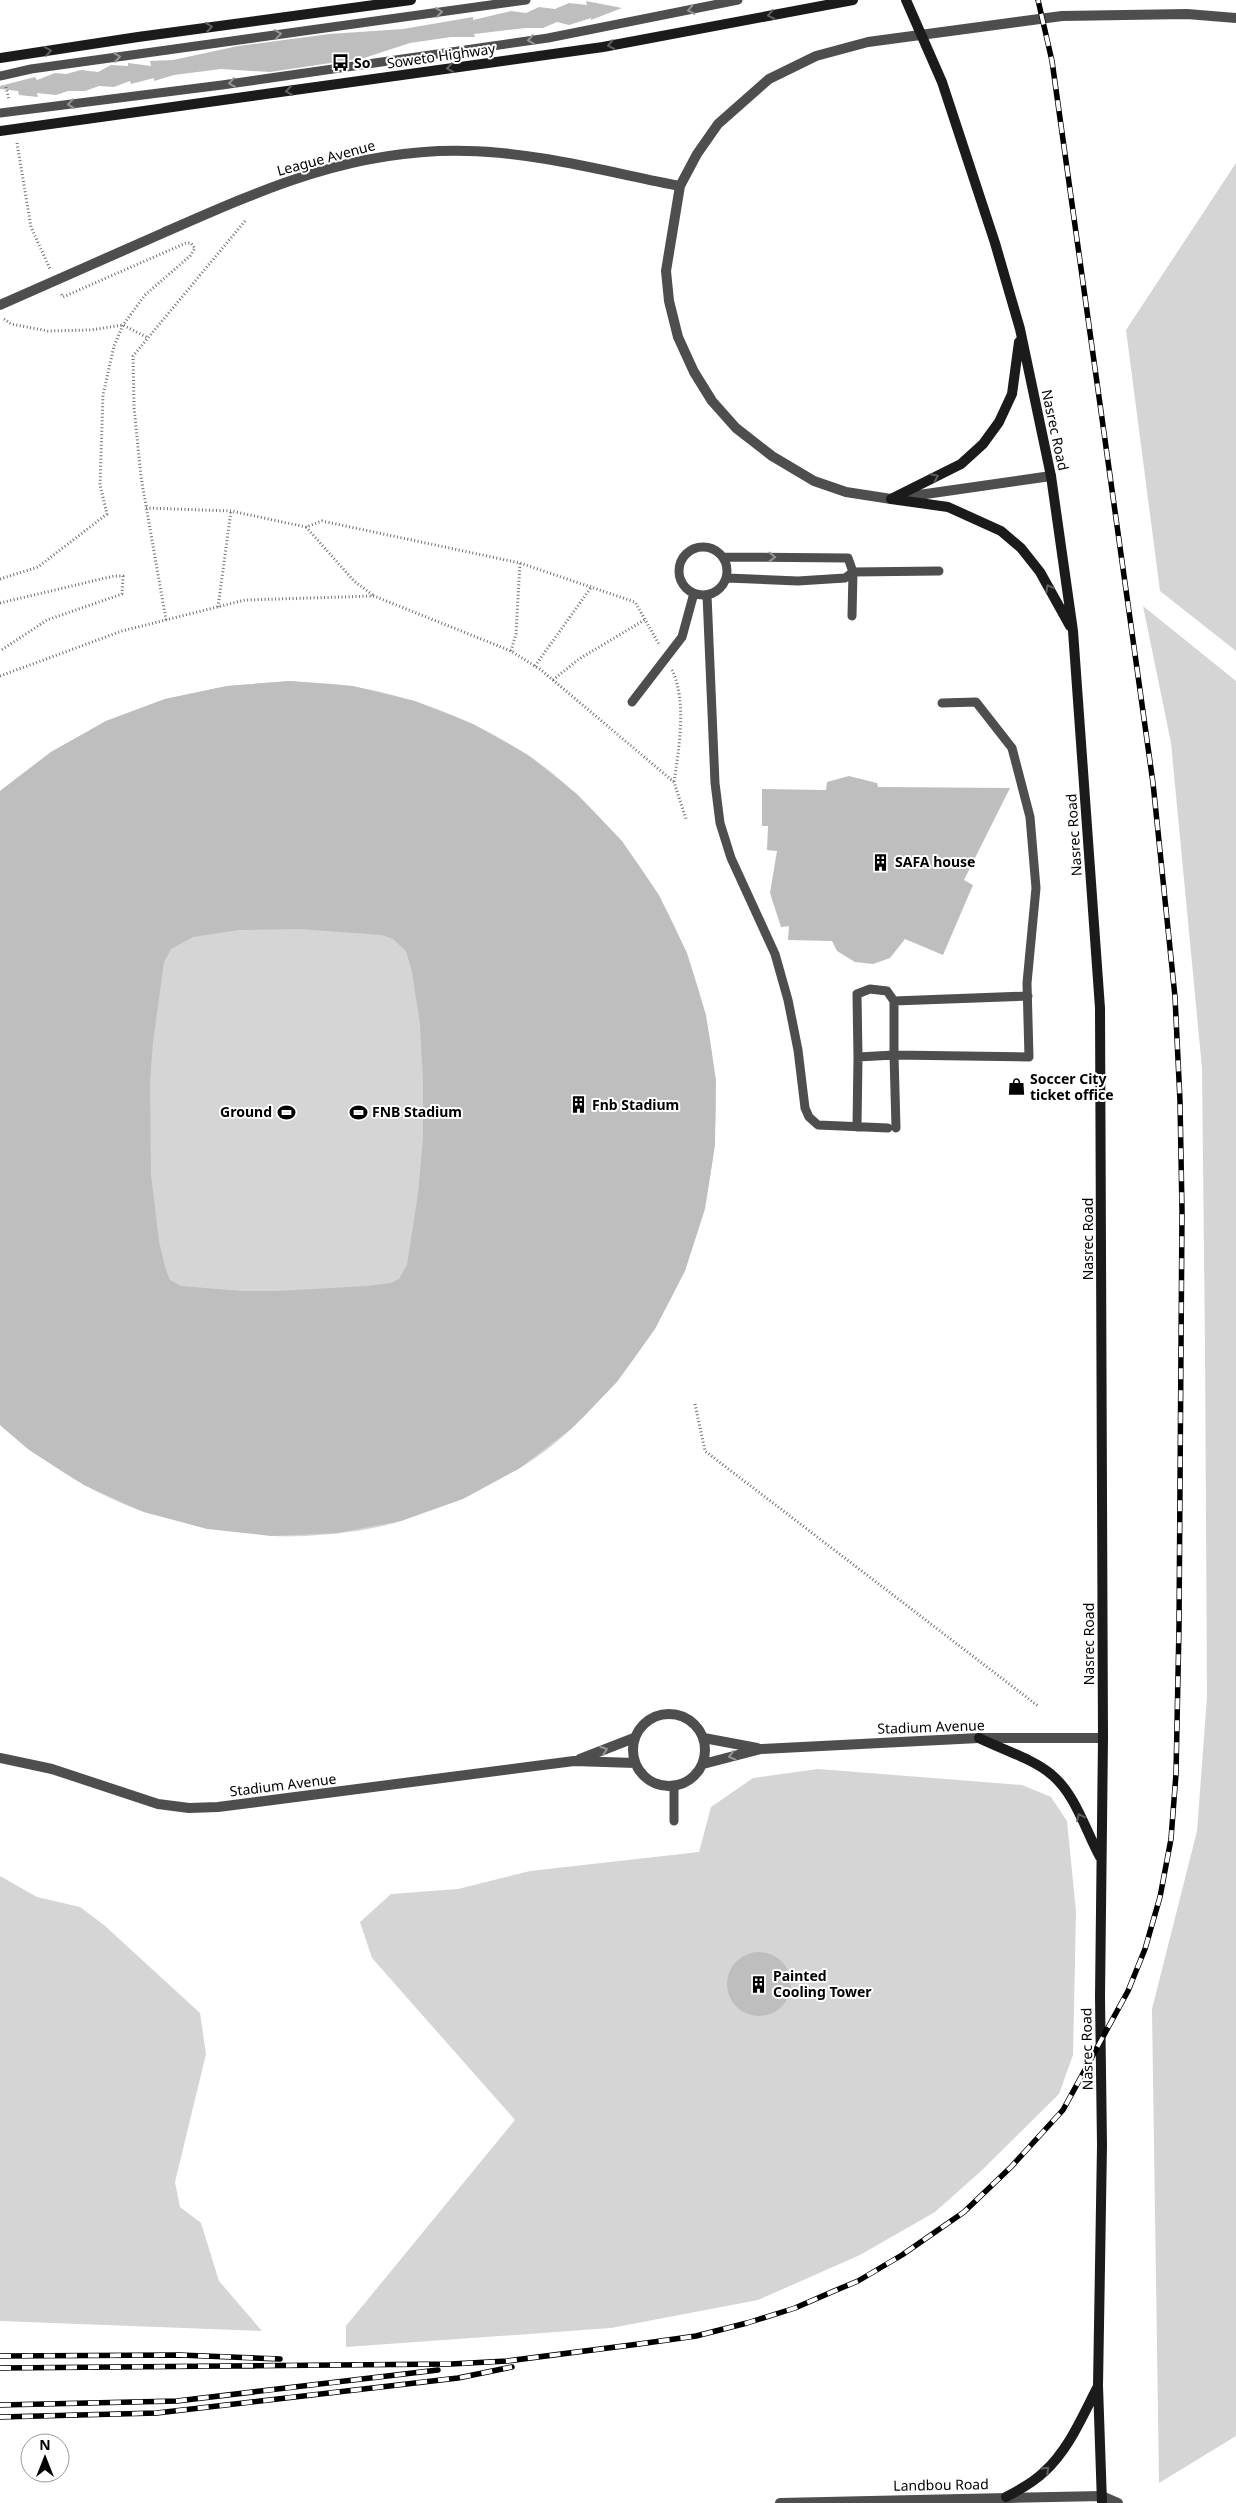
<svg xmlns="http://www.w3.org/2000/svg" width="1236" height="2503" font-family="'Noto Sans',sans-serif">
  <style>
    .green { fill: #d5d5d5 }
    .building { fill: #bebebe; fill-rule: evenodd }
    .lines { fill: none; stroke-linecap: round; stroke-linejoin: round }
    .path { stroke: #707070; stroke-width: 3; stroke-dasharray: 1 2.5; stroke-linecap: butt }
    .service { stroke: #4e4e4e; stroke-width: 9 }
    .minor { stroke: #4e4e4e; stroke-width: 10 }
    .tertiary { stroke: #4e4e4e; stroke-width: 10 }
    .secondary { stroke: #1b1b1b; stroke-width: 10 }
    .rail-casing { stroke: #000; stroke-width: 5.5 }
    .rail { stroke: #fff; stroke-width: 4; stroke-dasharray: 11; stroke-linecap: butt }
    .oneway { stroke: #959595 }
    .oneway2 { stroke: #5f5f5f }
    .labels { text-anchor: middle; stroke-width: 4; stroke-linejoin: round; paint-order: stroke }
    .street-label { font-size: 14px; fill: #000; stroke: #fff }
    .poi-label { font-size: 14px; font-weight: bold; fill: #000; stroke: #fff; text-anchor: start }
  </style>
  <rect width="100%" height="100%" fill="#fff"/>
  <path class="green" d="M1236,163V651L1160,591L1126,330Z
    M1143,606L1236,681V2436L1159,2483L1152,2009L1197,1831L1207,1697L1205,1347L1202,1068L1171,743Z
    M290,681C312,683 335,683 356,687C417,698 474,720 526,754C553,771 578,795 601,819C739,965 754,1191 637,1354C608,1395 561,1445 518,1469C501,1478 482,1485 465,1492C444,1501 424,1512 404,1520C370,1532 308,1538 272,1536C259,1535 244,1531 231,1528C202,1523 169,1520 141,1511C89,1492 42,1461 0,1425V791L51,752L106,721L165,699L227,686Z
    M818,1769L1022,1785L1051,1797L1067,1821L1076,1911L1073,2055L1059,2094L980,2172L935,2212L860,2255L758,2300L611,2328L346,2347V2326L515,2120L372,1958L360,1922L391,1894L458,1889L530,1871L699,1852L711,1807L753,1778Z
    M0,1876L37,1897L80,1907L104,1925L200,2013L206,2054L175,2182L180,2207L201,2223L219,2281L262,2331L0,2321Z"/>
  <path class="building" d="M586,1L622,8L591,20V18L569,25L557,22L543,28H526L474,34L475,37H451L410,43L364,58L270,72L221,69L174,75L154,81V78L131,84L130,81L114,87L99,86L85,91H68L56,95L37,93L38,97L19,95L18,91L0,89V86L35,77L37,80L55,73L66,74L81,70L98,72L111,65L128,66V63L151,66L150,61L173,60L238,46L329,34L403,29L473,17V20L511,11L526,13L539,7L555,9L569,3L587,5Z
    M290,681L353,686L415,701L473,724L528,755L577,794L622,841L659,895L687,953L706,1015L716,1080L715,1145L705,1209L685,1271L655,1329L617,1382L572,1428L520,1468L463,1499L401,1521L337,1533L272,1536L207,1529L144,1512L84,1485L29,1450L0,1425V791L51,752L106,721L165,699L227,686ZM299,929L382,935L393,939L406,951L412,972L420,1024L423,1080V1139L418,1194L407,1265L399,1279L391,1283L368,1286L276,1291H242L181,1286L170,1280L165,1267L159,1241L151,1175L150,1081L153,1042L164,962L171,949L193,937L239,930Z
    M849,776L877,783L878,787L1010,788L964,880L973,885L943,955L905,939L890,958L873,964L855,962L837,951L832,941L788,940L789,926L781,927L770,893L777,851L767,850L768,826H762V789L826,790L827,782Z
    M727 1984a32 32 0 1 1 64 0a32 32 0 1 1-64 0Z"/>
  <g class="lines">
    <path class="path" d="M6,87L9,100
      M17,143L31,227L50,269
      M4,319L11,324L48,331L91,330L123,325L148,338
      M146,508L231,511L306,527L322,521L520,563L635,602L659,644
      M306,527L354,581L374,596
      M0,579L38,567L107,514L100,485L103,395L114,346L123,325L145,295L190,256L195,248L191,243H186L63,297L61,293
      M0,603L114,576H123L122,594L47,620L0,651
      M218,607L231,511
      M166,620L141,477L134,407L133,356L245,221
      M511,651L516,634L520,563
      M535,666L592,586
      M672,670C687,700 679,749 674,782
      M0,676L122,631L245,600L374,596L511,651L541,670L674,782L686,819
      M553,680L579,659L646,619
      M695,1404L705,1451L1038,1706"/>
    <path class="service" d="M0,76L31,69L526,0
      M0,113L222,85L548,38L738,0
      M679 571a24 24 0 1 1 48 0a24 24 0 1 1-48 0Z
      M723,557L848,558L853,572L852,616
      M727,578L798,581L845,578L853,572L939,571
      M707,595L715,783L720,823L731,858L775,954L788,1000L798,1050L805,1108L809,1117L818,1125L888,1128
      M632,702L682,637L694,593
      M858,1057L857,994L870,989L887,991L894,1001
      M857,1127L858,1057L894,1055V1001L1028,996
      M896,1128L894,1055L1029,1057L1027,983L1036,888L1030,817L1012,748L976,702L942,703
      M674,1786V1821"/>
    <path class="minor" d="M633 1750a36 36 0 1 1 72 0a36 36 0 1 1-72 0Z
      M704,1738L757,1748
      M0,1758L52,1769L158,1804L189,1808L218,1807L574,1761L635,1763
      M580,1759L634,1738
      M703,1764L761,1749L979,1738H1103
      M780,2503L1102,2496L1118,2503"/>
    <path class="tertiary" d="M0,305C54,281 109,257 163,233C263,189 354,148 467,151C536,152 612,173 680,186
      M1051,476L891,499L846,492L814,481L772,456L736,428L712,401L694,372L678,337L669,301L666,271L680,186L697,154L718,124L769,79L816,56L868,42L1062,16L1187,14L1236,18"/>
    <path class="secondary" d="M906,0L942,82L995,243L1020,329L1051,476L1073,631L1100,1008L1103,1738L1100,1997L1102,2145L1098,2386L1102,2503
      M0,58L138,37L411,0
      M0,131L603,47L853,0
      M891,499L948,507L1001,531L1021,548L1040,572L1070,626
      M891,499L961,464L983,444L999,422L1012,394L1019,342
      M979,1738C1001,1749 1034,1759 1052,1775C1075,1794 1086,1831 1100,1857
      M1006,2497C1019,2490 1033,2483 1044,2472C1069,2449 1082,2417 1097,2388"/>
    <defs>
      <path id="rail" d="M0,2356L179,2355L280,2359
        M0,2368L451,2364L507,2361L639,2344L696,2336L747,2323L795,2308L834,2291L858,2281L902,2255L964,2212L1011,2167L1063,2110L1128,1991L1145,1949L1160,1897L1171,1839L1176,1774L1179,1626L1182,1211L1180,1101L1175,997L1153,783L1052,61L1038,0
        M0,2405L177,2401L438,2370
        M0,2417L157,2413L458,2378L512,2367"/>
    </defs>
    <use href="#rail" class="rail-casing"/>
    <use href="#rail" class="rail"/>
  </g>
  <defs><path id="oneway-chevron" d="M-2-3.5L2.5 0L-2 3.5" fill="none" stroke-width="1.6" stroke-linecap="round" stroke-linejoin="round" transform="scale(1.25)"/></defs>
  <g class="oneway">
    <use href="#oneway-chevron" transform="translate(691 10) rotate(168)"/>
    <use href="#oneway-chevron" transform="translate(439 12) rotate(-8)"/>
    <use href="#oneway-chevron" transform="translate(278 34) rotate(-8)"/>
    <use href="#oneway-chevron" transform="translate(531 40) rotate(172)"/>
    <use href="#oneway-chevron" transform="translate(117 57) rotate(-8)"/>
    <use href="#oneway-chevron" transform="translate(232 83) rotate(172)"/>
    <use href="#oneway-chevron" transform="translate(71 104) rotate(173)"/>
    <use href="#oneway-chevron" transform="translate(772 557)"/>
    <use href="#oneway-chevron" transform="translate(604 1750) rotate(-20)"/>
    <use href="#oneway-chevron" transform="translate(732 1756) rotate(165)"/>
  </g>
  <g class="oneway2">
    <use href="#oneway-chevron" transform="translate(771 15) rotate(169)"/>
    <use href="#oneway-chevron" transform="translate(209 27) rotate(-8)"/>
    <use href="#oneway-chevron" transform="translate(611 45) rotate(169)"/>
    <use href="#oneway-chevron" transform="translate(48 51) rotate(-9)"/>
    <use href="#oneway-chevron" transform="translate(450 68) rotate(172)"/>
    <use href="#oneway-chevron" transform="translate(289 91) rotate(172)"/>
    <use href="#oneway-chevron" transform="translate(935 477) rotate(-26)"/>
    <use href="#oneway-chevron" transform="translate(1049 588) rotate(-118)"/>
    <use href="#oneway-chevron" transform="translate(1080 1817) rotate(-116)"/>
    <use href="#oneway-chevron" transform="translate(1046 2470) rotate(-44)"/>
  </g>
  <defs>
    <symbol id="bus-bare" viewBox="-9 -9 18 18"><path d="M-5-6H5V4H4V6H2V4H-2V6H-4V4H-5ZM-3.5-4V0h7V-4ZM-3.5 1.2v1.5H-2V1.2ZM2 1.2v1.5H3.5V1.2Z" fill="#000" stroke="#fff" stroke-width="2.5" paint-order="stroke"/></symbol>
    <symbol id="building-bare" viewBox="-9 -9 18 18"><path d="M-4-6H4V6H1V3H-1V6H-4ZM-2.5-4.3h1.7v1.8h-1.7ZM.8-4.3h1.7v1.8H.8ZM-2.5-1h1.7V.8h-1.7ZM.8-1h1.7V.8H.8Z" fill="#000" stroke="#fff" stroke-width="2.5" paint-order="stroke"/></symbol>
    <symbol id="shop-bare" viewBox="-9 -9 18 18"><path d="M-5-2.5h2.3a2.7 3.5 0 0 1 5.4 0H5L5.5 6h-11ZM-1.5-2.5h3a1.5 2.3 0 0 0-3 0Z" fill="#000" stroke="#fff" stroke-width="2.5" paint-order="stroke"/></symbol>
    <symbol id="stadium-bare" viewBox="-9 -9 18 18"><path d="M0-5a6.5 5 0 1 0 0 10a6.5 5 0 1 0 0-10ZM-3.5-1.8h7v3.6h-7Z" fill="#000" stroke="#fff" stroke-width="2.5" paint-order="stroke"/></symbol>
  </defs>
  <g fill-rule="evenodd">
    <use href="#bus-bare" x="328" y="50" width="25" height="25"/>
    <use href="#building-bare" x="868" y="850" width="25" height="25"/>
    <use href="#shop-bare" x="1004" y="1074" width="25" height="25"/>
    <use href="#building-bare" x="566" y="1092" width="25" height="25"/>
    <use href="#stadium-bare" x="274" y="1100" width="25" height="25"/>
    <use href="#stadium-bare" x="346" y="1100" width="25" height="25"/>
    <use href="#building-bare" x="746" y="1972" width="25" height="25"/>
  </g>
  <g class="labels">
    <g class="street-label">
      <text transform="translate(441 56) rotate(-8)" y="5">Soweto Highway</text>
      <text transform="translate(326 158) rotate(-15)" y="5">League Avenue</text>
      <text transform="translate(1055 430) rotate(78)" y="5">Nasrec Road</text>
      <text transform="translate(1074 835) rotate(-94)" y="5">Nasrec Road</text>
      <text transform="translate(1088 1239) rotate(-90)" y="5">Nasrec Road</text>
      <text transform="translate(1089 1644) rotate(-90)" y="5">Nasrec Road</text>
      <text transform="translate(931 1727) rotate(-2)" y="5">Stadium Avenue</text>
      <text transform="translate(283 1785) rotate(-7)" y="5">Stadium Avenue</text>
      <text transform="translate(1087 2049) rotate(-91)" y="5">Nasrec Road</text>
      <text transform="translate(941 2485) rotate(-1)" y="5">Landbou Road</text>
    </g>
    <g class="poi-label">
      <text x="354" y="68">So</text>
      <text x="895" y="867">SAFA house</text>
      <text x="1030" y="1084">Soccer City<tspan x="1030" dy="16">ticket office</tspan></text>
      <text x="592" y="1110">Fnb Stadium</text>
      <text x="272" y="1117" text-anchor="end">Ground</text>
      <text x="372" y="1117">FNB Stadium</text>
      <text x="773" y="1981">Painted<tspan x="773" dy="16">Cooling Tower</tspan></text>
    </g>
  </g>
  <g transform="translate(45 2458)"><circle r="24" fill="#ffffff" stroke="#999999"/>
  <path d="M0-4L9 19L0 12L-9 19Z" fill="#000000"/>
  <text y="-8" font-size="14" font-weight="bold" text-anchor="middle" fill="#000000">N</text>
  </g>
</svg>
